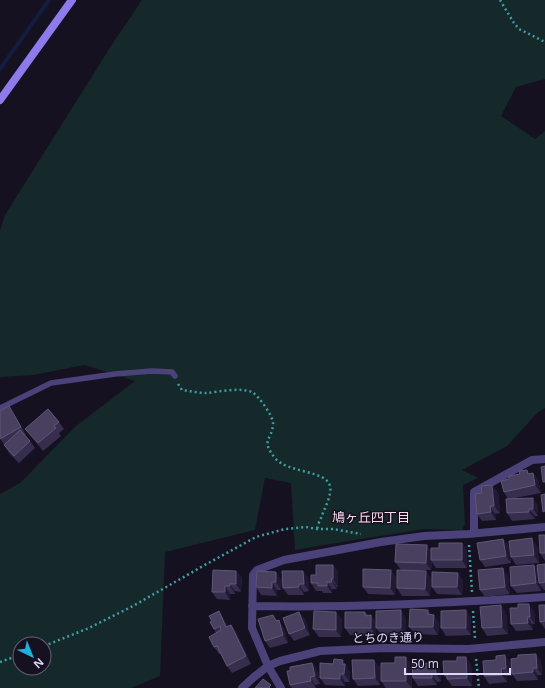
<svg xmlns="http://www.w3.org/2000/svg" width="545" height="688" font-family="'Open Sans','Noto Sans JP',sans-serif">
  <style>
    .green { fill: #15282a; fill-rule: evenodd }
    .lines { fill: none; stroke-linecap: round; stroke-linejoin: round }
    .stream { stroke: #131d3f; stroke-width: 4 }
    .path { stroke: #3f9ea5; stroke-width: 2.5; stroke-dasharray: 2 3; stroke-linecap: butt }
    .service { stroke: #4c427a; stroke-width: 5.5 }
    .minor { stroke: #4c427a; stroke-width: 8 }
    .tertiary { stroke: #4c427a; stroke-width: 8 }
    .secondary { stroke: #8d7bec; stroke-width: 8 }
    .wall { fill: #372d4d }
    .shaded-wall { fill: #221a34 }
    .building { fill: #493f5f; stroke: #605778 }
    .labels { text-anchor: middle; stroke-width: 3; stroke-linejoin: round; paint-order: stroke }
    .street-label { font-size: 12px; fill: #dfd7f9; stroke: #161121 }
    .neighbourhood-label { font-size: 13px; fill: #fad9e9; stroke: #161121 }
  </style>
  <rect width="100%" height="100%" fill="#161121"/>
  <path class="green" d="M142,0H545V79L516,87L501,116L535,139L545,131V408L538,412L507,446L462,470L478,478L463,485L465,524L462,530L425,529L336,543L295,550L291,483L265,478L255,530L165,552L160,676L131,688H0V494L20,483L76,426L135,381L85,365L33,375L0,377V231L5,215L111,46ZM20,644H44V668H20Z"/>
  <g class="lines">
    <path class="stream" d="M0,69L49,0"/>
    <path class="path" d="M500,0L514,23L519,29L545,42
      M178,384L182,390C190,391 198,393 206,393C219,392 239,387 252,392C258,395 274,417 273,424C272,441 260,439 275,458C287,473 326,470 330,486C332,496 324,509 321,518C319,521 318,526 317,529
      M469,545L472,592
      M473,611L475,638
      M44,646L89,628L133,606L203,566L256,537L285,529L306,527L317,529H333L361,534
      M476,659L479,688
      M0,662L20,655"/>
    <path class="service" d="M0,408L51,383L115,374L152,371L172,372L175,376"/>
    <path class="minor" d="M474,533V492L532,460L545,459
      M252,606C350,608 447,603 545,597
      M281,688L268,666L252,628L253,575L257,570L284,560L381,542L424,536L468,534L545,527"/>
    <path class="tertiary" d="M242,688L254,677L268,666L280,661L320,651L385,648L468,649L545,642"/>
    <path class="secondary" d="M0,100L72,0"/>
  </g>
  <path class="wall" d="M14,414L26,435H25L30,441L35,448L19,463L9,453L0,438Z
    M59,422L64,429L59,433L61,436L43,451L31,436L25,429Z
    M527,470L529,474L533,473L538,480L541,493L515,498L538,505V516H535V519L512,521L507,513L508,499L504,492L509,479Z
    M498,492L500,513L495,514L496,520L482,521L477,514Z
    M545,535V561L540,553Z
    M503,539L509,546L511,563L485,567L480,560Z
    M462,543L467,550V568H436L432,562L431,570H401L395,562L431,551L439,548Z
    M537,546L539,563L516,565L511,557Z
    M545,564V590H544L540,584L541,591L517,593L511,586L534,565L538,570Z
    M333,565L338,572V587H337V589H332V593H323L322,591H316L311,583L316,575Z
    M236,571L242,578L241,592L235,591V594H230V600L217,599L212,592Z
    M257,571L282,580L281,590H277V596L261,595L256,587Z
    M303,571L308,578L309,591L304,592V595H288L283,588Z
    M426,571L431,579L430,596H402L397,588Z
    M508,575L510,594L485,597L480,590Z
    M396,577L395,595L368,594L363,587Z
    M463,580L462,595L437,594L432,587Z
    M545,605V629L540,622Z
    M428,610L431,615L439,622L438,635L415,634L409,627Z
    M466,610L471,618V635L446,636L441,628Z
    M219,611L224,619L228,626L231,625L236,632L251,664L232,673L227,666L221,654H219L214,647L216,633L214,629L212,621Z
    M534,611L535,624H532L533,630L516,631L511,624Z
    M365,612L368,615H371L376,623V635H350L345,628Z
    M506,613L508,634L487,636L482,628Z
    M406,618V635L382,636L376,628Z
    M305,619L310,635L294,641L289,634Z
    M342,619L341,637H319L313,629Z
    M278,621L284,628L288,643L270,648L265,641Z
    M541,661L542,675H538V680L517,681L512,674Z
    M312,663L317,670L320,684L315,685L316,688H292L290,685Z
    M395,663L411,664L412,688H386L381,681Z
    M435,663L440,670L441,681L437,682V685L418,686L413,678Z
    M511,663L512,676H506L507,682L489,684L484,676Z
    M471,664L472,686H452L444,675Z
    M348,667V669L350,672V682H345V686L325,685L320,678Z
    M380,667V685L358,686L353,679Z"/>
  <path class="shaded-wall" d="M533,473L538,480L541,493L535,485Z
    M492,485L498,492L500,513L494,506Z
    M533,498L538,505V516L533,509Z
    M490,506L495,514L496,520L491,512Z
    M529,509L535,516V519L529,512Z
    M532,538L537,546L539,563L534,555Z
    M503,539L509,546L511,563L506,556Z
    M462,543L467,550V568L462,560Z
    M427,545L432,552L431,560L432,562L431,570L426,563Z
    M333,565L338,572V587L333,579Z
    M534,565L539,572V583L540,584L541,591L536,583Z
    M503,568L508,575L510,594L505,587Z
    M391,570L396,577L395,595L390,588Z
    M236,571L242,578L241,592L236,584Z
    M303,571L308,578L309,591L304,584Z
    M426,571L431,579L430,596L425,589Z
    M276,572L282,580L281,590L276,582Z
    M458,573L463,580L462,595L457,587Z
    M331,579L337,587V589L332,582Z
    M272,582L277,590V596L272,588Z
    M327,582L332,589V593L327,586Z
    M230,584L235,591V594L230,586Z
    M299,584L304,592V595L299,587Z
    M225,586L230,594V600L225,592Z
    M529,604L534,611L535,624L530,617Z
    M501,605L506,613L508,634L502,627Z
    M401,610L406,618V635L401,628Z
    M428,610L433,617L428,614Z
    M466,610L471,618V635L466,628Z
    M219,611L224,619L232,634L226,627Z
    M299,612L305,619L310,635L305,628Z
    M336,612L342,619L341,637L336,630Z
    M273,615L279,622L276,621Z
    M371,615L376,623V635L371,628Z
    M434,615L439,622L438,635L433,627Z
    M527,617L532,624L533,630L528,623Z
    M279,620L284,628L288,643L283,635Z
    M231,625L236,632L251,664L246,656Z
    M536,654L541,661L542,675L537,668Z
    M505,655L511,663L512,676L506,668Z
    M406,657L411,664L412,688L406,681Z
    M466,657L471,664L472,686L467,678Z
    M343,660L348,667V669L350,672V682L344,674L342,664Z
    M374,660L380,667V685L375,678Z
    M312,663L317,670L320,684L315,676Z
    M435,663L440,670L441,681L436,674Z
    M533,668L538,675V680L533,672Z
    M501,669L506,676L507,682L502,675Z
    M340,674L345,682V686L340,679Z
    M432,674L437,682V685L432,678Z
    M310,677L315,685L316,688L311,681Z"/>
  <path class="building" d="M9,406L21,427L0,439V411Z
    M48,409L59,422L54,426L56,428L38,443L25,429Z
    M20,430L30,441L14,456L4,445Z
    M545,466V482H543L541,467Z
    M527,470L528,474L533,473L535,485L504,492L501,481L509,479V476L520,474L519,471Z
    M492,485L494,506H490L491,512L477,514L475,494L482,493L481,486Z
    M545,494V511L543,512L541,495Z
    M533,498V509H529V512L507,513L506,499Z
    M539,535H545V553H540Z
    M532,538L534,555L511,557L509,541Z
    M503,539L506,556L480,560L477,543Z
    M439,543H462V560H431V548H439Z
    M396,544L427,545L426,563L395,562Z
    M545,564V582L539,583L537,565Z
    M316,565H333V579H331L332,582H327V586H318V583H311V575H316Z
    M534,565L536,583L511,586L510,567Z
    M503,568L505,587L480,590L478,570Z
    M363,569L391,570L390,588L363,587Z
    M213,570L236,571V584H230V586H225V592H212Z
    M397,570L426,571L425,589L397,588Z
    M257,571L276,572V582H272V588L256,587Z
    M282,571H303L304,584H299V587L283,588Z
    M432,572L458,573L457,587H432Z
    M518,604H529L530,617H527L528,623L511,624L510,608H518Z
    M501,605L502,627L482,628L480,607Z
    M539,605H545V621L540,622Z
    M410,609L428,610V614L434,615L433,627H409Z
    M401,610V628H376V611Z
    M466,610V628H441V611Z
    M219,611L226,627L231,625L246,656L227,666L217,646L214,647L209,637L221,630L220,626L214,629L210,622L212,621L209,616Z
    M314,611L336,612V630L313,629Z
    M299,612L305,628L289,634L283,618Z
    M345,612H365V616L371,615V628H345Z
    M273,615L276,621L279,620L283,635L265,641L258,619Z
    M536,654L537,668H533V672L512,674L511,659L518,658V655Z
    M505,655L506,668L501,669L502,675L484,676L483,661L496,660V656Z
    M395,657H406V681H381V663H395Z
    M457,657H466L467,678L447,679V675H444L443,661H457Z
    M334,659L343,660L342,664H345L344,674H340V679L320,678V663L333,664Z
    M352,660H374L375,678L353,679Z
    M312,663L315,676L310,677L311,681L290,685L287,671H290V667Z
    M435,663L436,674H432V678H413L412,664Z
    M263,679L271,685L269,687L270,688H255Z"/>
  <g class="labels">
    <g class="street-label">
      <text transform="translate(388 638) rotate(-1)" y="4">とちのき通り</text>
    </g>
    <g class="neighbourhood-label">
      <text x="371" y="522">鳩ヶ丘四丁目</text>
    </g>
  </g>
  <g transform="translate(32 656) rotate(137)"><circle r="19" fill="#161121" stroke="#666077"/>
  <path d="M0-3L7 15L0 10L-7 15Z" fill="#1fb1dd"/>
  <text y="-6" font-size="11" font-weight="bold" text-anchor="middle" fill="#dfd7f9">N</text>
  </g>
  <path d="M405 668v6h105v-6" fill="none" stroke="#dfd7f9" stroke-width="2"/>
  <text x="411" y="668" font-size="12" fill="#dfd7f9" stroke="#161121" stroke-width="3" paint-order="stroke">50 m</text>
</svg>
